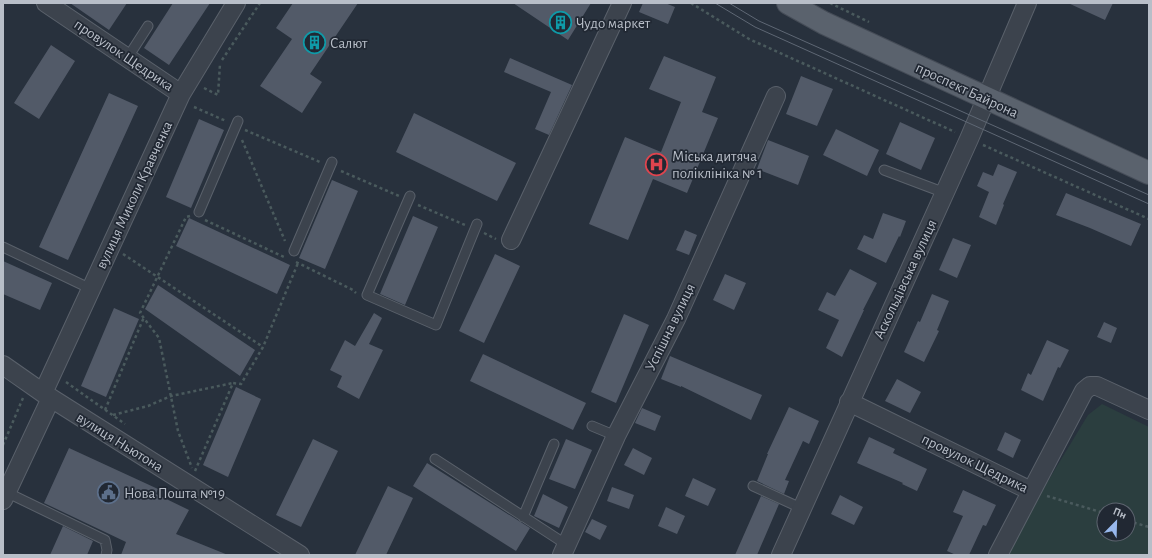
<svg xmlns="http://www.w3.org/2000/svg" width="1152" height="558" font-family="'Alegreya Sans',sans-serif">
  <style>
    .green { fill: #2b3e3f; fill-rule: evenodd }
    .building { fill: #525a68 }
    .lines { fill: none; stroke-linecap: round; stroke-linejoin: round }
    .service-casing { stroke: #5a616b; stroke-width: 11 }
    .minor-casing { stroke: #5a616b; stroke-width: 20 }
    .primary-casing { stroke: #454c57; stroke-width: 24 }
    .path { stroke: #4a5a5d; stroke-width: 2.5; stroke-dasharray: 3 3; stroke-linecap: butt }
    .service { stroke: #3c434d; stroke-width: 9 }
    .minor { stroke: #3c434d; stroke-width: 18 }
    .primary { stroke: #5a626d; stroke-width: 22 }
    .tram { stroke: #5e6774; stroke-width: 1 }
    .labels { text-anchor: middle; stroke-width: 3.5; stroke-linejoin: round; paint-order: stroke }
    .poi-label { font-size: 15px; fill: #b8bec8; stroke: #212833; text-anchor: start }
    .street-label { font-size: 15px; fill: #b8bec8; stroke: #212833 }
  </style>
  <rect width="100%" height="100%" fill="#28313d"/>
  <path class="green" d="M1102,404L1149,427V555H1006L1010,546L1051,476L1088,415ZM1104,510H1128V534H1104Z"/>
  <path class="building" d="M70,3H127L109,30Z
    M173,3H210L169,65L144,48Z
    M293,3H358L310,74L322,82L302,113L260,86L292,39L276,28Z
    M513,3H591L568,40Z
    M643,3H665L675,7L668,24L639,12Z
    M1068,3H1113L1105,20Z
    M51,45L75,61L39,119L14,103Z
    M664,56L716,77L702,112L718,118L687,193L653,179L628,240L589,224L625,137L661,152L681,102L649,89Z
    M510,58L572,85L549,135L535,129L551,92L504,72Z
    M801,76L833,89L817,126L786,114Z
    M109,93L138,106L68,260L39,247Z
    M414,113L516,163L497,201L396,152Z
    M199,119L224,130L191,208L166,197Z
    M900,122L935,138L921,170L886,154Z
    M836,129L879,150L867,176L823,155Z
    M768,140L809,156L798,185L757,169Z
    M998,164L1017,172L1003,204L1004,205L996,225L979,217L989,192L977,186L983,172L993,176Z
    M332,180L358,191L325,269L299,258Z
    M1066,193L1141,224L1131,246L1090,228L1056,215Z
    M883,213L906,221L900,237L899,236L886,263L857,249L864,235L873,239Z
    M413,216L438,227L405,305L380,294Z
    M189,218L290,265L277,294L176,246Z
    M685,230L697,235L689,255L676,250Z
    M953,238L971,245L957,278L939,270Z
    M495,254L520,266L484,343L459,331Z
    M3,261L52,283L40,310L3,294Z
    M850,269L877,283L863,310H864L842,357L826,348L839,320L818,310L827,292L835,296Z
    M725,274L746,283L734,310L713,300Z
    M158,285L255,350L240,376L145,309Z
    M932,294L949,301L937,330L939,331L924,362L904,352L918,321L920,322Z
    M114,308L139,319L106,397L81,386Z
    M374,313L382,318L369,344L383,350L359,399L337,387L342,376L330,370L345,340L355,346Z
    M624,314L649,325L616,403L591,392Z
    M1104,322L1117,328L1111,343L1097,337Z
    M1047,340L1069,350L1060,368L1058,367L1043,401L1021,390L1028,373L1031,375Z
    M483,354L586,403L573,430L470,381Z
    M670,356L762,395L751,420L681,386V387L661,379Z
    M897,379L921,392L910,413L885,401Z
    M236,387L261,399L228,477L203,465Z
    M789,407L819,421L809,444L803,441L785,480L789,481L784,494L757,481L768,454H767Z
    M642,408L661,416L655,431L635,423Z
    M1005,432L1021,440L1013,458L997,450Z
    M869,437L895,449L893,453L927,469L917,491L902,484L903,483L857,463Z
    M313,439L338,451L301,527L276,515Z
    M566,439L592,450L575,489L549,479Z
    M69,448L158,489L156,494L189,510L176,534L228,555H121L126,542L44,503Z
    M633,448L652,458L644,475L624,465Z
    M427,463L530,528L516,551L413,486Z
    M693,478L716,489L708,506L685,496Z
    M388,486L413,498L386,555H355Z
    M612,487L634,495L629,509L607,501Z
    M963,490L996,505L986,526L983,525L969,555H956L947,551L963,516L953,512Z
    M543,494L568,507L559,528L534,516Z
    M840,495L863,507L854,525L831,514Z
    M761,496L779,504L757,555H735Z
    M666,507L685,516L677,534L658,526Z
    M592,519L607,526L600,540L585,532Z
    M63,526L93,541L87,555H50Z"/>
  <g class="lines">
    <defs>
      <path id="service" d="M128,57L148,26
        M884,170L945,193
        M410,196L367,295L436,325L477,224
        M199,212L238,121
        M3,247L91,289
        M294,251L332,162
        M592,426L616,436
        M435,459L567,545
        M753,486L801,508
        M6,492L105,540L107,550L106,555
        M523,517L554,444"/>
      <path id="minor" d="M46,3L181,94
        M511,240L622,3
        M3,365L43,393L300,555
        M43,393L181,94L236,3
        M849,402L1031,491
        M3,500L51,398
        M562,555L616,436L676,319L776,96
        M781,555L969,139L1027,3
        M998,555L1084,391L1090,386H1097L1149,410"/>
      <path id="primary" d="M788,3L824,23L1149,173"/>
    </defs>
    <use href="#service" class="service-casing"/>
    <use href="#minor" class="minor-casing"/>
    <use href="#primary" class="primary-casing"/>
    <path class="path" d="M691,3L749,39L955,132
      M830,3L869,22
      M222,60L260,3
      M204,88L218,95L220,64
      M194,107L226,121
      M245,130L320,162
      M242,140L285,241
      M983,145L1149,219
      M341,171L399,196
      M418,205L465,225
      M190,216L186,217L140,313L159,338L178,431L192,468
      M205,220L284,257
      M484,233L496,239
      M123,254L263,347
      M296,262L353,290L356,293
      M66,382L125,424
      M105,410L144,317
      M113,415L148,406L171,396L233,383
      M3,445L23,398
      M195,471L233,383L241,384L263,347L298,263
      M1047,496L1104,513
      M1128,521L1149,527"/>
    <use href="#service" class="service"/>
    <use href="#minor" class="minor"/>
    <use href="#primary" class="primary"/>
    <path class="tram" d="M715,3L755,27L1149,204
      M729,3L759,21L1149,195"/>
  </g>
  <defs>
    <symbol id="building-ring" viewBox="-11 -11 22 22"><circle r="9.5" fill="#212833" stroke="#0f9aa8" stroke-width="1.5"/><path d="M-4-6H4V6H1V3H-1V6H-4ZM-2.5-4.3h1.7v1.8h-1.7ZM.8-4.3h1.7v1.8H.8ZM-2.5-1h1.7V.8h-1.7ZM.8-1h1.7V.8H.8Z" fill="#0f9aa8"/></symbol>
    <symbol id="hospital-ring" viewBox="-11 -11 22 22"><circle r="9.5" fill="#212833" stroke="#e0444e" stroke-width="1.5"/><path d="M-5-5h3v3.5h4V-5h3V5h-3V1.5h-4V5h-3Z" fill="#e0444e"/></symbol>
    <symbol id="civic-ring" viewBox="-11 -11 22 22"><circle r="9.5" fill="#212833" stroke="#5c6f8a" stroke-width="1.5"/><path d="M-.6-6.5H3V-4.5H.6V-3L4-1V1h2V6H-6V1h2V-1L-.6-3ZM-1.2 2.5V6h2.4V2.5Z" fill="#5c6f8a"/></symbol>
  </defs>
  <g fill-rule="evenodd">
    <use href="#building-ring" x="548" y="10" width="25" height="25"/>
    <use href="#building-ring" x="302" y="30" width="25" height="25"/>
    <use href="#hospital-ring" x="644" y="152" width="25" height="25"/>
    <use href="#civic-ring" x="96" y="480" width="25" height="25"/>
  </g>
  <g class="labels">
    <g class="poi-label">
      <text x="576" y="28">Чудо маркет</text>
      <text x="330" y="48">Салют</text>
      <text x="672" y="161">Міська дитяча<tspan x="672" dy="17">поліклініка № 1</tspan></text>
      <text x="124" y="498">Нова Пошта №19</text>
    </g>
    <g class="street-label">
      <text transform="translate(124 55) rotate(34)" y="5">провулок Щедрика</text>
      <text transform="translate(967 90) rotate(25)" y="5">проспект Байрона</text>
      <text transform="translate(134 195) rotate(-65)" y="5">вулиця Миколи Кравченка</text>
      <text transform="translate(905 279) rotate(-65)" y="5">Аскольдівська вулиця</text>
      <text transform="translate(670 327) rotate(-64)" y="5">Успішна вулиця</text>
      <text transform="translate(120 442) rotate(32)" y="5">вулиця Ньютона</text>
      <text transform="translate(975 463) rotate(26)" y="5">провулок Щедрика</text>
    </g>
  </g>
  <rect width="1152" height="558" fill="none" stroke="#b8bec8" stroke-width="8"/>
  <g transform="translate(1116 522) rotate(23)"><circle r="19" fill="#212833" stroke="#5d646f"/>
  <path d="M0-3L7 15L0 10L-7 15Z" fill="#98b8ed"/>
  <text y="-6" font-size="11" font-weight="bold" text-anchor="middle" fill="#b8bec8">Пн</text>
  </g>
</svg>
